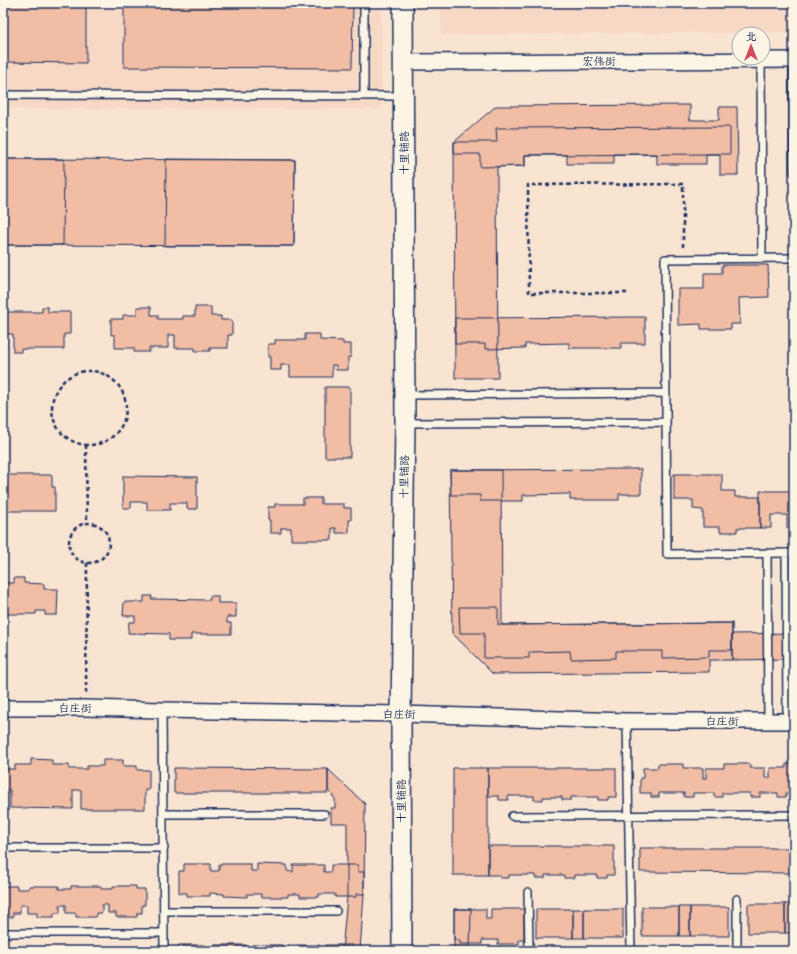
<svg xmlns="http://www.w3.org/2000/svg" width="797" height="954" font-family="'Shantell Sans','LXGW WenKai TC',sans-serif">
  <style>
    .built { fill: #f7d8c4 }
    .building { fill: #f2bda5; stroke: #1b2f5e }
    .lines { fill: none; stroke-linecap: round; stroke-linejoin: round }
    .service-casing { stroke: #1b2f5e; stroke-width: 10 }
    .minor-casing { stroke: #1b2f5e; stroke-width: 18 }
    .tertiary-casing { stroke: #1b2f5e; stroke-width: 22 }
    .path { stroke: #1b2f5e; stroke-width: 2.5; stroke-dasharray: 4 3; stroke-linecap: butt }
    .service { stroke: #fcf5e5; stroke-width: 7 }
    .minor { stroke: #fcf5e5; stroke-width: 15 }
    .tertiary { stroke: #fcf5e5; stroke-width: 19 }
    .labels { text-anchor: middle; stroke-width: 3.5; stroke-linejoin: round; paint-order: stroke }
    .street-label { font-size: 11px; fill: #1b2f5e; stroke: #fcf5e5 }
  </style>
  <rect width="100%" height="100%" fill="#f9e4d2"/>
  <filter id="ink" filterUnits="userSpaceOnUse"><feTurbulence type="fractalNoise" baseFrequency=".025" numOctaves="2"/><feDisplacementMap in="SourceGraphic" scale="8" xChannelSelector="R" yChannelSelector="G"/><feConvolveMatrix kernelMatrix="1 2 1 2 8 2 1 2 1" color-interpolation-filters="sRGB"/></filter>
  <g filter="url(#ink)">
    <path class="built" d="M3,3H381L382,109H3Z
      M441,3H794V32L441,35Z"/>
    <path class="building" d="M3,3H86V63L3,62Z
      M124,3H353L352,68L124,67Z
      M690,105V120H719V107H737L738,175H720V154L525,155V166L497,167L498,378H455L454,142L496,106Z
      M730,127V154H706V164H657V154H614V164H567V155H525V166L480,167V154H454V142H497L496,128Z
      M3,159H64L63,245H3Z
      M3,159L295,160L294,246L3,245Z
      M166,159L295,160L294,246H165Z
      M722,265H768L769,297L739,298L740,324H731V329H701V324L678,325V289H704V273H722Z
      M793,265H794V298H793Z
      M42,307H48V312H70V334H64V349H21V352H13V334H6V352H3V312H42Z
      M137,307H151V315H158V319H183V316H195V307H211V316H221V320H232V335H228V348H210V351H195V348H175V335H168V348H149V352H134V348H115V335H111V319H123V315H137Z
      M645,317V343H621V348H569V343L525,344V348L485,349V344H455V318Z
      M305,334H320V340L343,341V344H351V357H348V370H336V365H332V377H290V365H281V370H270V357H268V344H275V340H305Z
      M325,387H350V457H325Z
      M641,469V494H619V500H570V494L523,495V501H480V495H451L450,470Z
      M450,470H501L502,625L732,623V660H709V672L493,674L452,633Z
      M674,474H722V491H735V497H760V528H737V532H720V527H703V510L693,509V500H674Z
      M3,475H52V487H55V511H3Z
      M123,476L197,477V509H187V503H170V510H147V502H131V508H123Z
      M760,491H794V528H787V515H771V528H760Z
      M303,498H321V504H344V508H351V520H349V533H336V528H332V540H291V528H281V533H270V520H268V507H275V504H303Z
      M14,578H24V583L44,584V589H58L57,615H45V611H36V614H6V611L3,610V583H14Z
      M144,596H152L151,599L210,600V596H218V603H236V617H227V623H231V634H191V640H169V634L128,633L129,622H135V616H123L124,602H144Z
      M459,607H498V625L732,623V650H709V657L662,658V651H616V658L571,659L570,651L529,652V658H484V633H460Z
      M794,633V659L732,660V634Z
      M31,759L52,760V765H69V769H87V766H103V760H123V766H137V770H149V790H145V809H81V790H73V809L10,808V790H3V769H15V765H31Z
      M658,764H683V768H703V778H706V768H724V764H750V768H765V778H770V768H786V764H794V793H786V797H778V793H760V797H750V793H722V797H714V793H693V797H684V793H659V797H651V793H640V778H643V768H658Z
      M174,768L328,769V793H174Z
      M453,768H488V875H453Z
      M488,768H616V797H608V800H598V797H571V800H562V797H543V800H534V796H508V800H499V796H488Z
      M328,769L365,804L364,894L360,951H342L347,897V823H331V808H335V799L328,790Z
      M488,846H614V875H607V878H597V875H574V878H564V875H545V878H535V875H509V878H500V875H488Z
      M640,848H794V873L640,872Z
      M184,864H211V871H219V864H251V871H257V864L287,865V871L293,872V865H324V872H331V865H358V872H364V894H356V897H335V894H319V897H300V894H288V897H261V894H247V897L224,896V894L210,893V896H187V893H179V871H184Z
      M3,886H17V889H29V886H59V889H71V886H101V889H113V886H136V889H145V905H142V913H137V917H116V913H108V905H102V913H96V917H76V913H66V905H60V913H54V917H37V913H27V905H20V913H13V917H3Z
      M748,904H785V933H748Z
      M785,904H794V933H785Z
      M642,907H679V936H642Z
      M679,907H690V936H679Z
      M690,907H729V936H690Z
      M454,909H486V919H491V909H524V940H519V944H498V940H482V944H460V940H454Z
      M454,909H471L470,951H454Z
      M536,909H573V938H536Z
      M573,909H584V938H573Z
      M584,909H623V938H584Z
      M179,945H205V951H179Z
      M214,945H246V951H214Z
      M252,945H282V951H252Z
      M288,945H319V951H288Z
      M325,945H352V951H325Z"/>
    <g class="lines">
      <defs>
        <path id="service" d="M364,3V96
          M761,60L762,259
          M793,60L794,172
          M3,95L404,96
          M794,258L665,259L667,554L794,553
          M406,395L666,393
          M406,423L666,422
          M767,553L768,721
          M786,553L787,721
          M162,710L164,951
          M627,721L631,951
          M163,814H324
          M512,816L794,815
          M3,848H164
          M528,892L529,951
          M737,899V951
          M164,911H336
          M3,933H164"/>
        <path id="minor" d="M404,62L794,60
          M3,708H85L162,710L401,714L627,721H794"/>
        <path id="tertiary" d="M402,951L401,714L405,423L403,3"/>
      </defs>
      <use href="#service" class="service-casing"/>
      <use href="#minor" class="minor-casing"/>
      <use href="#tertiary" class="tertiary-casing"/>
      <path class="path" d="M627,293H529L528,185L683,184V249
        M52 408a37 37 0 1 1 74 0a37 37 0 1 1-74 0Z
        M86,445L87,524
        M69 543a20 20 0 1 1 40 0a20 20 0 1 1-40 0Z
        M86,693L87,563"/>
      <use href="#service" class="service"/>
      <use href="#minor" class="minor"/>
      <use href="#tertiary" class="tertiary"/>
    </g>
  </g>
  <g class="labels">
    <g class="street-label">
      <text x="599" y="65">宏伟街</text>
      <text transform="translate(404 153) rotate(-90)" y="4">十里铺路</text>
      <text transform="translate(404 477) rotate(-89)" y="4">十里铺路</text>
      <text x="75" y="712">白庄街</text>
      <text transform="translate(399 714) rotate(1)" y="4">白庄街</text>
      <text x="722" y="725">白庄街</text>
      <text transform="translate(401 801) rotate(-90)" y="4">十里铺路</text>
    </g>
  </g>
  <rect width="797" height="954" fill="none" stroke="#fcf5e5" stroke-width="16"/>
  <rect x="8" y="8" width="781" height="938" fill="none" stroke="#1b2f5e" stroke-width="1.5" filter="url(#ink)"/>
  <g transform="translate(751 46)"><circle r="19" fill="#fcf5e5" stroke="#a2a6af"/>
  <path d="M0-3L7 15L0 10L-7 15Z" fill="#d1495b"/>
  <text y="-6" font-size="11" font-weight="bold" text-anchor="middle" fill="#1b2f5e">北</text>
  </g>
</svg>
